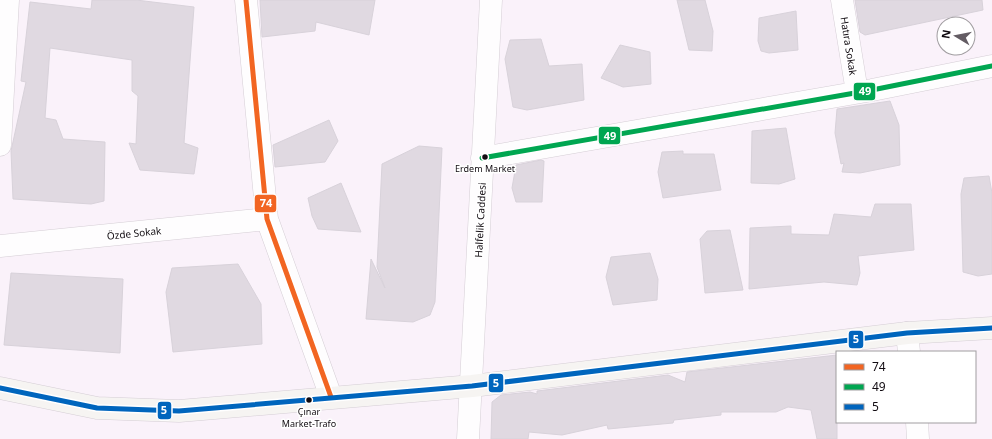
<svg xmlns="http://www.w3.org/2000/svg" width="992" height="439" font-family="'Noto Sans',sans-serif">
  <style>
    .building { fill: #e0d9e1; stroke: #d8d2da }
    .lines { fill: none; stroke-linecap: round; stroke-linejoin: round }
    .minor-casing { stroke: #d5ced5; stroke-width: 23 }
    .secondary-casing { stroke: #d5ced5; stroke-width: 23 }
    .minor { stroke: #fefdfe; stroke-width: 22 }
    .secondary { stroke: #f6f4f2; stroke-width: 22 }
    .bus-1-casing { stroke: #fff; stroke-width: 8 }
    .bus-2-casing { stroke: #fff; stroke-width: 8 }
    .bus-3-casing { stroke: #fff; stroke-width: 8 }
    .bus-1 { stroke: #f26522; stroke-width: 5 }
    .bus-2 { stroke: #00a651; stroke-width: 5 }
    .bus-3 { stroke: #0065bd; stroke-width: 5 }
    .bus-dot { fill: #110b11; stroke: #fff; stroke-width: 1.5 }
    .labels { text-anchor: middle; stroke-width: 3; stroke-linejoin: round; paint-order: stroke }
    .bus-label { font-size: 9px; fill: #110b11; stroke: #fff }
    .street-label { font-size: 10px; fill: #110b11; stroke: #fff }
    .line-badge { stroke: #fff; stroke-width: 1.5 }
    .badge-label { font-size: 11px; text-anchor: middle; font-weight: bold; fill: #fff }
  </style>
  <rect width="100%" height="100%" fill="#faf2fa"/>
  <path class="building" d="M92,0H136L194,7L184,143L198,148L194,174L140,170L129,143L136,144L138,96L132,91V60L50,48L45,118L56,120L63,139L105,142L104,201L91,204L13,199L11,151L26,82L21,81L30,2L91,9Z
    M260,0H375L369,35L316,22L315,31L262,37Z
    M677,0H705L713,31L712,51L689,50Z
    M855,0H982L983,10L865,35L860,32Z
    M796,11L798,50L769,53L761,51L758,41L759,18Z
    M541,39L549,66L582,64L584,100L527,110L513,107L505,59L510,40Z
    M620,45L650,52L651,84L623,87L601,78Z
    M890,101L899,125L900,165L860,173L842,172L844,163L841,164L835,133L837,109Z
    M329,120L338,141L325,162L275,167L273,145Z
    M786,128L795,179L779,184L751,183L752,131Z
    M419,146L442,148L435,302L430,315L413,322L366,319L371,259L385,288L377,267L382,164Z
    M683,151V154H714L721,190L663,198L658,172L662,152Z
    M541,160L544,161L542,202H516L512,188L516,165Z
    M989,176L992,193V274L978,276L963,272L961,194L964,178Z
    M341,183L361,232L318,229L312,216L308,198Z
    M875,204H911L914,250L858,256L860,273L857,285L824,282L749,289L750,228L791,226V234L829,235L834,214L871,217Z
    M730,230L743,290L705,293L700,239L707,231Z
    M650,253L658,279L657,300L613,305L606,277L611,257Z
    M238,264L261,304L262,344L173,352L166,292L172,268Z
    M11,273L123,279L120,353L4,345Z
    M837,355V439H817L811,410L788,407L776,412H721V415L674,420L673,423L608,429L607,425L562,435L529,432L528,439H491L492,402L501,395L530,392L537,394V391L668,375L685,382L687,372Z"/>
  <g class="lines">
    <defs>
      <path id="minor" d="M246,0L267,219L331,397
        M842,0L857,92
        M0,145L8,0
        M482,158L872,90L992,66
        M0,246L267,219
        M907,333L909,352
        M917,422L918,439
        M468,439L491,0"/>
      <path id="secondary" d="M0,388L97,408L179,411L472,386L907,333L992,328"/>
    </defs>
    <use href="#minor" class="minor-casing"/>
    <use href="#secondary" class="secondary-casing"/>
    <use href="#minor" class="minor"/>
    <use href="#secondary" class="secondary"/>
    <defs>
      <path id="bus-1" d="M246,0L267,219L331,397"/>
      <path id="bus-2" d="M482,158L872,90L992,66"/>
      <path id="bus-3" d="M0,388L97,408L179,411L472,386L907,333L992,328"/>
    </defs>
    <use href="#bus-1" class="bus-1-casing"/>
    <use href="#bus-2" class="bus-2-casing"/>
    <use href="#bus-3" class="bus-3-casing"/>
    <use href="#bus-1" class="bus-1"/>
    <use href="#bus-2" class="bus-2"/>
    <use href="#bus-3" class="bus-3"/>
  </g>
  <g class="bus-dot">
    <circle cx="485" cy="157" r="3.5"/>
    <circle cx="309" cy="400" r="3.5"/>
  </g>
  <g class="labels">
    <g class="bus-label">
      <text x="485" y="172">Erdem Market</text>
      <text x="309" y="415">Çınar<tspan x="309" dy="12">Market-Trafo</tspan></text>
    </g>
    <g class="street-label">
      <text transform="translate(849 46) rotate(81)" y="4">Hatıra Sokak</text>
      <text transform="translate(480 220) rotate(-87)" y="4">Halfelik Caddesi</text>
      <text transform="translate(134 233) rotate(-6)" y="4">Özde Sokak</text>
    </g>
  </g>
  <g class="line-badge">
    <rect x="853" y="82" width="23" height="19" rx="4" fill="#00a651"/>
    <rect x="598" y="126" width="23" height="19" rx="4" fill="#00a651"/>
    <rect x="254" y="194" width="23" height="19" rx="4" fill="#f26522"/>
    <rect x="848" y="330" width="16" height="19" rx="4" fill="#0065bd"/>
    <rect x="488" y="373" width="16" height="20" rx="4" fill="#0065bd"/>
    <rect x="157" y="401" width="15" height="19" rx="4" fill="#0065bd"/>
  </g>
  <g class="badge-label">
    <text x="865" y="95">49</text>
    <text x="610" y="140">49</text>
    <text x="266" y="207">74</text>
    <text x="856" y="343">5</text>
    <text x="496" y="387">5</text>
    <text x="164" y="414">5</text>
  </g>
  <rect x="836" y="351" width="140" height="72" fill="#ffffff" stroke="#a09da0"/>
  <rect x="844" y="364" width="20" height="6" fill="#f26522" stroke="#a09da0"/>
  <text x="872" y="371" font-size="12" fill="#110b11">74</text>
  <rect x="844" y="384" width="20" height="6" fill="#00a651" stroke="#a09da0"/>
  <text x="872" y="391" font-size="12" fill="#110b11">49</text>
  <rect x="844" y="404" width="20" height="6" fill="#0065bd" stroke="#a09da0"/>
  <text x="872" y="411" font-size="12" fill="#110b11">5</text>
  <g transform="translate(956 36) rotate(280)"><circle r="19" fill="#ffffff" stroke="#a09da0"/>
  <path d="M0-3L7 15L0 10L-7 15Z" fill="#635c63"/>
  <text y="-6" font-size="11" font-weight="bold" text-anchor="middle" fill="#110b11">N</text>
  </g>
</svg>
